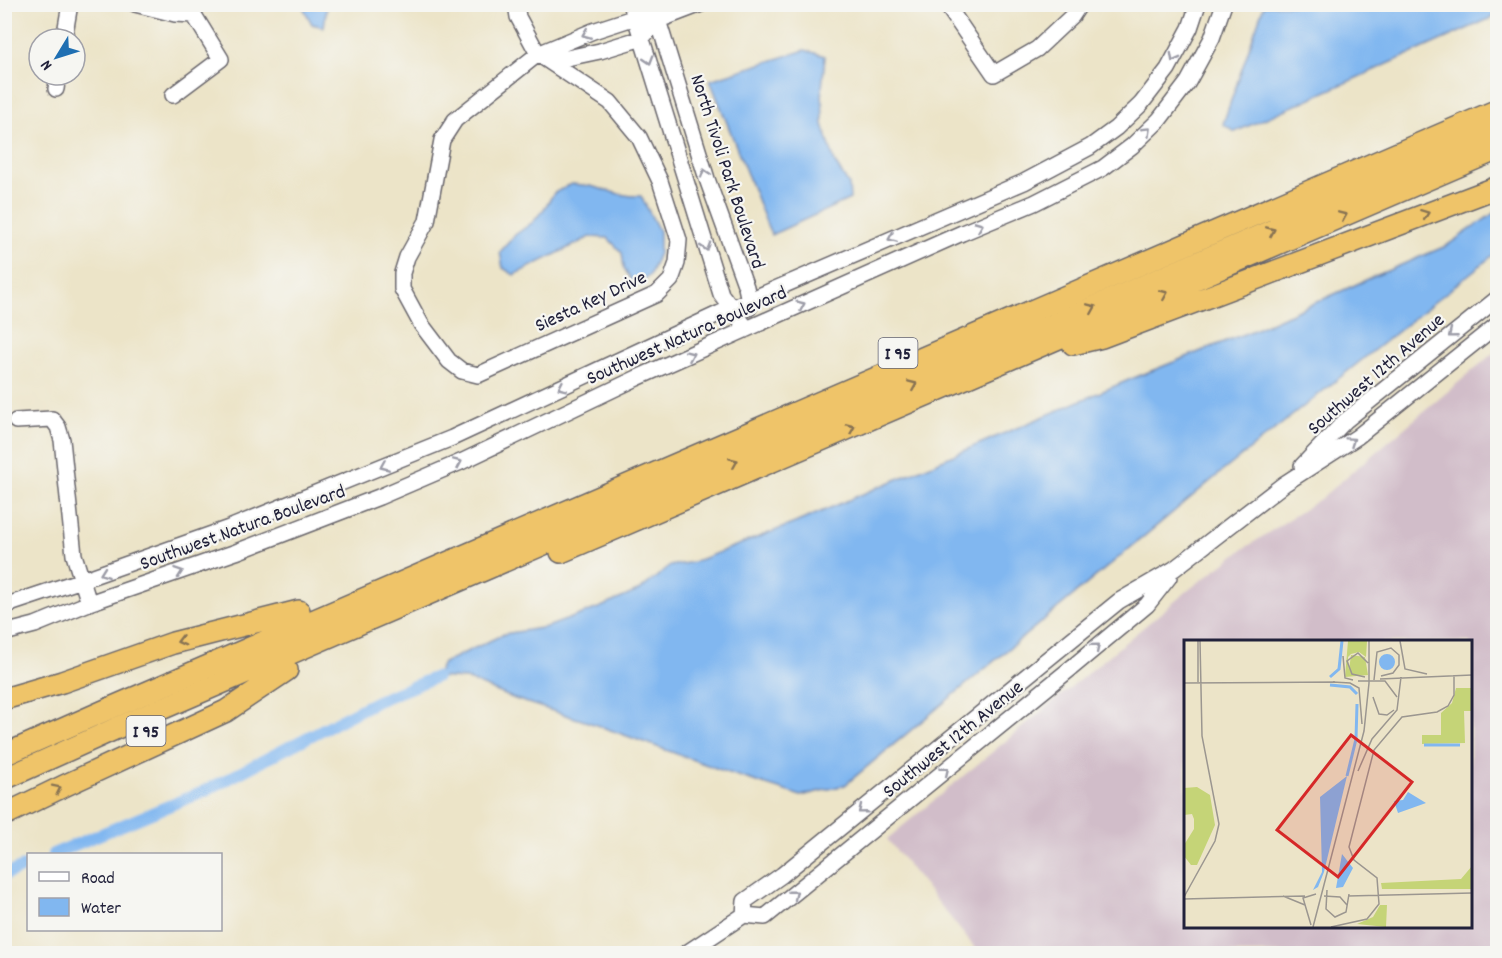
<svg xmlns="http://www.w3.org/2000/svg" width="1502" height="958" font-family="Dekko,sans-serif">
  <style>
    .industrial { fill: #d1bdc9; fill-rule: evenodd }
    .water { fill: #81b7f0; stroke: #526c96; stroke-width: 1.5 }
    .lines { fill: none; stroke-linecap: round; stroke-linejoin: round }
    .canal { stroke: #81b7f0; stroke-width: 12 }
    .minor-casing { stroke: #69666c; stroke-width: 18 }
    .highway-casing { stroke: #69666c; stroke-width: 24 }
    .minor { stroke: #fff; stroke-width: 15 }
    .highway { stroke: #efc469; stroke-width: 21 }
    .oneway { stroke: #9c9ca7 }
    .oneway2 { stroke: #887352 }
    .labels { text-anchor: middle; stroke-width: 4.5; stroke-linejoin: round; paint-order: stroke }
    .shield { fill: #f6f6f2; stroke: #626272; stroke-width: 1.5 }
    .shield-label { font-size: 18px; font-weight: bold; fill: #22223b }
    .street-label { font-size: 20px; fill: #22223b; stroke: #f6f6f2 }
    .inset-river { fill: none; stroke: #81b7f0; stroke-width: 3 }
    .inset-road { fill: none; stroke: #9b9690; stroke-width: 1.5 }
    .view { fill: #d62828; fill-opacity: 0.15; stroke: #d62828; stroke-width: 3 }
    .inset-edge { fill: none; stroke: #22223b; stroke-width: 3 }
  </style>
  <rect width="100%" height="100%" fill="#f6f6f2"/>
  <filter id="ink" filterUnits="userSpaceOnUse"><feTurbulence type="fractalNoise" baseFrequency=".0167" numOctaves="2"/><feDisplacementMap in="SourceGraphic" scale="12" xChannelSelector="R" yChannelSelector="G"/><feConvolveMatrix kernelMatrix="1 2 1 2 8 2 1 2 1" color-interpolation-filters="sRGB"/></filter>
  <filter id="wash" filterUnits="userSpaceOnUse"><feTurbulence type="fractalNoise" baseFrequency=".008" numOctaves="4" result="noise"/><feDisplacementMap in="SourceGraphic" scale="24" xChannelSelector="R" yChannelSelector="G"/><feGaussianBlur stdDeviation="1.35" result="paint"/><feColorMatrix in="noise" values="0 0 0 0 0 0 0 0 0 0 0 0 0 0 0 0 0 1.4 0 .05"/><feComposite in="paint" operator="in"/></filter>
  <g filter="url(#wash)">
    <rect width="100%" height="100%" fill="#ece4c8"/>
    <path class="industrial" d="M1497,350V953H979L887,839L1191,588L1239,552L1320,499ZM1186,642H1470V926H1186Z"/>
    <path class="water" d="M302,5H327L324,27L312,24Z
      M1264,5L1497,4L1498,15L1235,132L1223,124Z
      M805,50L825,56L822,88L823,124L835,163L849,185L850,199L771,235L710,80Z
      M571,184C577,184 583,185 590,186C607,190 623,197 641,196L659,231V253L650,275L635,286L624,268L622,253L608,238L590,237L514,275L503,268L500,252L515,235L533,222L544,209L554,193Z
      M1497,211V252L1219,474L845,785L801,796L735,775L591,723L515,699L466,679L436,677L443,663L504,634L547,627L601,607L640,590L670,566L694,562L795,523L1131,379L1254,330L1375,276L1446,246Z"/>
    <g class="lines">
      <path class="canal" d="M53,854L207,790L377,701L436,677
        M4,875L28,865"/>
    </g>
  </g>
  <g filter="url(#ink)">
    <g class="lines">
      <defs>
        <path id="minor" d="M135,4L175,14L194,15L221,59L173,95
          M516,4L518,17L538,54L610,102L639,137L660,181L679,240L677,263L671,280L657,294L478,375L462,371L449,361L421,324L402,289V273L407,257L427,221L442,140L455,120L538,54L593,31L636,17L659,20L701,4
          M631,4L721,294L747,329
          M653,4L707,179L746,287L749,301V308
          M946,4L994,74L1037,49L1072,16L1080,4
          M64,39L70,4
          M543,55L567,58L600,51L642,38L648,31
          M56,89L58,75
          M16,421L52,419L58,427L62,440L74,555L89,603
          M1302,466L1345,421L1498,298
          M4,606L82,580L229,528L452,438L731,308L1024,182L1090,147L1116,128L1141,104L1168,69L1190,28L1198,4
          M4,633L35,625L89,603L236,552L379,497L463,461L637,378L962,233L1034,203L1103,168L1132,146L1159,120L1188,82L1212,38L1224,4
          M744,915L745,901L782,875L1119,601L1174,569L1284,484L1357,437L1498,324
          M685,954L744,915L765,917L1070,669L1147,605L1169,577"/>
        <path id="highway" d="M1073,344L1102,337L1498,187
          M561,552L1498,149
          M4,699L62,682L173,643L299,611
          M4,755L106,710L1498,110
          M4,779L117,728L1498,133
          M4,815L66,785L226,711L287,670"/>
      </defs>
      <use href="#minor" class="minor-casing"/>
      <use href="#highway" class="highway-casing"/>
      <use href="#minor" class="minor"/>
      <use href="#highway" class="highway"/>
    </g>
    <defs><path id="oneway-chevron" d="M-2-3.5L2.5 0L-2 3.5" fill="none" stroke-width="1.6" stroke-linecap="round" stroke-linejoin="round" transform="scale(1.5)"/></defs>
    <g class="oneway">
      <use href="#oneway-chevron" transform="translate(586 34) rotate(158)"/>
      <use href="#oneway-chevron" transform="translate(1174 58) rotate(118)"/>
      <use href="#oneway-chevron" transform="translate(649 60) rotate(73)"/>
      <use href="#oneway-chevron" transform="translate(1147 131) rotate(-44)"/>
      <use href="#oneway-chevron" transform="translate(705 173) rotate(-108)"/>
      <use href="#oneway-chevron" transform="translate(979 226) rotate(-22)"/>
      <use href="#oneway-chevron" transform="translate(892 238) rotate(157)"/>
      <use href="#oneway-chevron" transform="translate(706 247) rotate(73)"/>
      <use href="#oneway-chevron" transform="translate(801 305) rotate(-24)"/>
      <use href="#oneway-chevron" transform="translate(1452 334) rotate(141)"/>
      <use href="#oneway-chevron" transform="translate(690 355) rotate(-24)"/>
      <use href="#oneway-chevron" transform="translate(562 387) rotate(155)"/>
      <use href="#oneway-chevron" transform="translate(1351 441) rotate(-34)"/>
      <use href="#oneway-chevron" transform="translate(458 463) rotate(-24)"/>
      <use href="#oneway-chevron" transform="translate(384 466) rotate(157)"/>
      <use href="#oneway-chevron" transform="translate(179 572) rotate(-19)"/>
      <use href="#oneway-chevron" transform="translate(104 573) rotate(160)"/>
      <use href="#oneway-chevron" transform="translate(1096 647) rotate(-40)"/>
      <use href="#oneway-chevron" transform="translate(945 771) rotate(-39)"/>
      <use href="#oneway-chevron" transform="translate(862 810) rotate(141)"/>
      <use href="#oneway-chevron" transform="translate(794 894) rotate(-39)"/>
    </g>
    <g class="oneway2">
      <use href="#oneway-chevron" transform="translate(1425 214) rotate(-21)"/>
      <use href="#oneway-chevron" transform="translate(1343 216) rotate(-23)"/>
      <use href="#oneway-chevron" transform="translate(1271 231) rotate(-23)"/>
      <use href="#oneway-chevron" transform="translate(1164 294) rotate(-23)"/>
      <use href="#oneway-chevron" transform="translate(1092 308) rotate(-23)"/>
      <use href="#oneway-chevron" transform="translate(913 385) rotate(-23)"/>
      <use href="#oneway-chevron" transform="translate(851 428) rotate(-23)"/>
      <use href="#oneway-chevron" transform="translate(734 462) rotate(-23)"/>
      <use href="#oneway-chevron" transform="translate(181 641) rotate(165)"/>
      <use href="#oneway-chevron" transform="translate(57 789) rotate(-26)"/>
    </g>
  </g>
  <g class="labels">
    <g class="shield">
      <rect x="878.5" y="338" width="39" height="30" rx="4.5"/>
      <rect x="126.5" y="716" width="39" height="30" rx="4.5"/>
    </g>
    <g class="shield-label">
      <text x="898" y="359">I 95</text>
      <text x="146" y="737">I 95</text>
    </g>
    <g class="street-label">
      <text transform="translate(729 171) rotate(72)" y="7">North Tivoli Park Boulevard</text>
      <text transform="translate(590 300) rotate(-25)" y="7">Siesta Key Drive</text>
      <text transform="translate(686 334) rotate(-24)" y="7">Southwest Natura Boulevard</text>
      <text transform="translate(1375 373) rotate(-41)" y="7">Southwest 12th Avenue</text>
      <text transform="translate(242 526) rotate(-20)" y="7">Southwest Natura Boulevard</text>
      <text transform="translate(952 738) rotate(-39)" y="7">Southwest 12th Avenue</text>
    </g>
  </g>
  <g transform="translate(1184 640)">
    <rect width="288" height="288" fill="#ece4c8"/>
    <path d="M164,1H183L182,17L175,12L167,14L164,17L165,30L167,15L181,17L184,35L161,37ZM272,48H288V71H280L281,103L238,104V95H257V73L268,63ZM13,147L26,155L31,185L13,225H7L0,216V205L10,189V179L8,174L0,175V148ZM288,226V249H198L197,243L277,239ZM196,265H203L202,287L173,284L189,277Z" fill="#c5d477"/>
    <path d="M195 22a8 8 0 1 1 16 0a8 8 0 1 1-16 0ZM163,136L140,232L134,247L129,250L138,232L136,157ZM224,152L242,163L214,173L210,161L219,160ZM158,214L169,228L159,247L152,248Z" fill="#81b7f0"/>
    <path class="inset-river" d="M146,37L155,29L158,1M146,45L166,47L173,54M240,105H276M163,136L172,99L173,64"/>
    <path class="inset-road" d="M14,1V42M216,1L221,29L243,34M159,16L161,38L169,40M181,37L168,34L163,21L174,13L184,23M196,39L288,35M190,40L193,12L207,8L215,15V25L209,33L197,36M174,41H201L213,57M149,42L166,43L175,48L178,84M0,43L151,42M189,57L195,74L203,75L210,70M174,131L188,99L213,70L217,37M143,250L142,269L151,277L162,272L165,254M99,256L121,265M140,256L156,257L163,265M164,256L288,253M0,257L31,201L35,184L18,96L16,1M0,259L121,256M127,285L119,258L132,254M129,287L180,91L185,43V1M147,287L183,279L195,264L193,238L170,220L165,207L190,110L218,77L253,72L264,66L270,55V35"/>
    <path class="view" d="M167,95L228,142L154,237L93,190Z"/>
    <rect width="288" height="288" class="inset-edge"/>
  </g>
  <rect width="1502" height="958" fill="none" stroke="#f6f6f2" stroke-width="24"/>
  <rect x="27" y="853" width="195" height="78" fill="#f6f6f2" stroke="#a1a1a9" stroke-width="1.5"/>
  <rect x="39" y="872" width="30" height="9" fill="#ffffff" stroke="#a1a1a9" stroke-width="1.5"/>
  <text x="81" y="883" font-size="18" fill="#22223b">Road</text>
  <rect x="39" y="898" width="30" height="18" fill="#81b7f0" stroke="#a1a1a9" stroke-width="1.5"/>
  <text x="81" y="913" font-size="18" fill="#22223b">Water</text>
  <g transform="translate(57 57) rotate(232)"><circle r="28" fill="#f6f6f2" stroke="#a1a1a9" stroke-width="1.5"/>
  <path d="M0-4.5L10 22L0 15L-10 22Z" fill="#1f6fb2"/>
  <text y="-9" font-size="16" font-weight="bold" text-anchor="middle" fill="#22223b">N</text>
  </g>
</svg>
